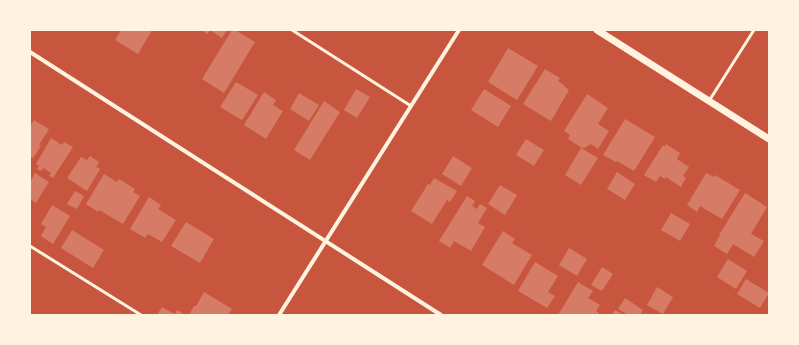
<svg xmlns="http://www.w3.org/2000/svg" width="799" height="345" font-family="'Alegreya Sans',sans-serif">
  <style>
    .building { fill: #d67c66 }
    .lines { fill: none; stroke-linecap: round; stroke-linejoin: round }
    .service { stroke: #fff3e0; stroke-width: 3 }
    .minor { stroke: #fff3e0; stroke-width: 4 }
    .tertiary { stroke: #fff3e0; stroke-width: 7 }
  </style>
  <rect width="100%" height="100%" fill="#c8553d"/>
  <path class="building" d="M121,30H152L138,54L115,40Z
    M202,30H227L222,38L210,30L207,34Z
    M232,30H235L255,42L224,93L202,79Z
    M508,48L538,66L517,100L488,82Z
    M545,69L560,78L558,81L564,85V86L569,90L551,121L523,104Z
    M236,82L258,95L242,120L220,107Z
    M356,89L370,97L357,118L344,110Z
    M484,89L511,106L498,127L471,110Z
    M264,92L276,100L273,105L283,111L266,139L244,125Z
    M299,93L319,105L309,121L290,109Z
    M587,94L608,108L598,124L609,131L598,149L591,144L584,148H582L568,139L570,135L564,131Z
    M324,101L340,112L310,160L294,150Z
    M625,119L655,137L634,171L617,161L616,162L603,155Z
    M34,120L49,129L39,145L41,146L33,158L31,157L30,159V125H31Z
    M51,138L62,145L64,142L73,147L53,178L49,176L51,173L43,168L41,171L37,169L39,166L36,164Z
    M526,139L544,150L534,166L516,155Z
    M666,144L680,153L677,159L689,167L683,176L686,178L681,187L666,177L665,179L660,176L656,182L644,175L663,145L665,147Z
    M581,148L598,158L581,185L565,175Z
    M90,156L99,162L96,167L100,169L87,191L67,178L81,157L87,160Z
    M453,156L472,168L461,186L442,174Z
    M617,172L635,184L625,200L607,189Z
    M35,173L49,182L36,203L30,199V182Z
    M706,173L714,177L715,175L740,190L722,219L700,206L697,212L687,205Z
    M104,174L117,182L119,179L135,189L133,192L140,196L123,224L99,210L98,212L86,204Z
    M434,178L457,191L450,202L447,200L432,224L411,211L428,184L430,185Z
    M500,185L517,195L505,215L488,204Z
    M75,191L84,196L77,209L67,204Z
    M745,193L767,207L751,234L764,241L754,257L733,244L727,254L714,246L720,235H719Z
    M467,196L475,201L472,206L477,209L480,204L487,208L478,223L485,227L471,251L454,241L450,248L439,241Z
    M149,197L161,205L158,209L176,220L162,242L148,234L145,238L130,229Z
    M52,205L70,216L53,244L41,236L46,227L41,224Z
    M671,213L690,224L680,241L661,230Z
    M186,222L214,239L200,263L171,246Z
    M72,230L104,250L93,268L61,248Z
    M503,231L515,239L512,243L532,255L514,285L482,265Z
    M569,248L587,259L577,276L559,265Z
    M728,259L747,271L736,289L717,277Z
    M535,262L558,276L548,292L555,296L547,308L518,291Z
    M602,267L613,274L602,291L591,285Z
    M746,279L769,293L760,308L737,294Z
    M578,282L593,291L588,298L600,305L596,311L599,313L598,315H558Z
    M657,287L673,297L663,314L647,305Z
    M204,292L232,309L228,315H189L194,306H196Z
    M625,298L643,310L640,315H628L618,309Z
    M162,307L175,314L177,310L185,315H157Z
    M615,310L624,315H612Z"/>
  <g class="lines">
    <path class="service" d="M292,30L411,106
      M709,101L754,30
      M30,246L141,315"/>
    <path class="minor" d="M30,52L441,315
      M279,315L459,30"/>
    <path class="tertiary" d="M597,30L769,139"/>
  </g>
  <rect width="799" height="345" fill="none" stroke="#fff3e0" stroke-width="62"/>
</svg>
